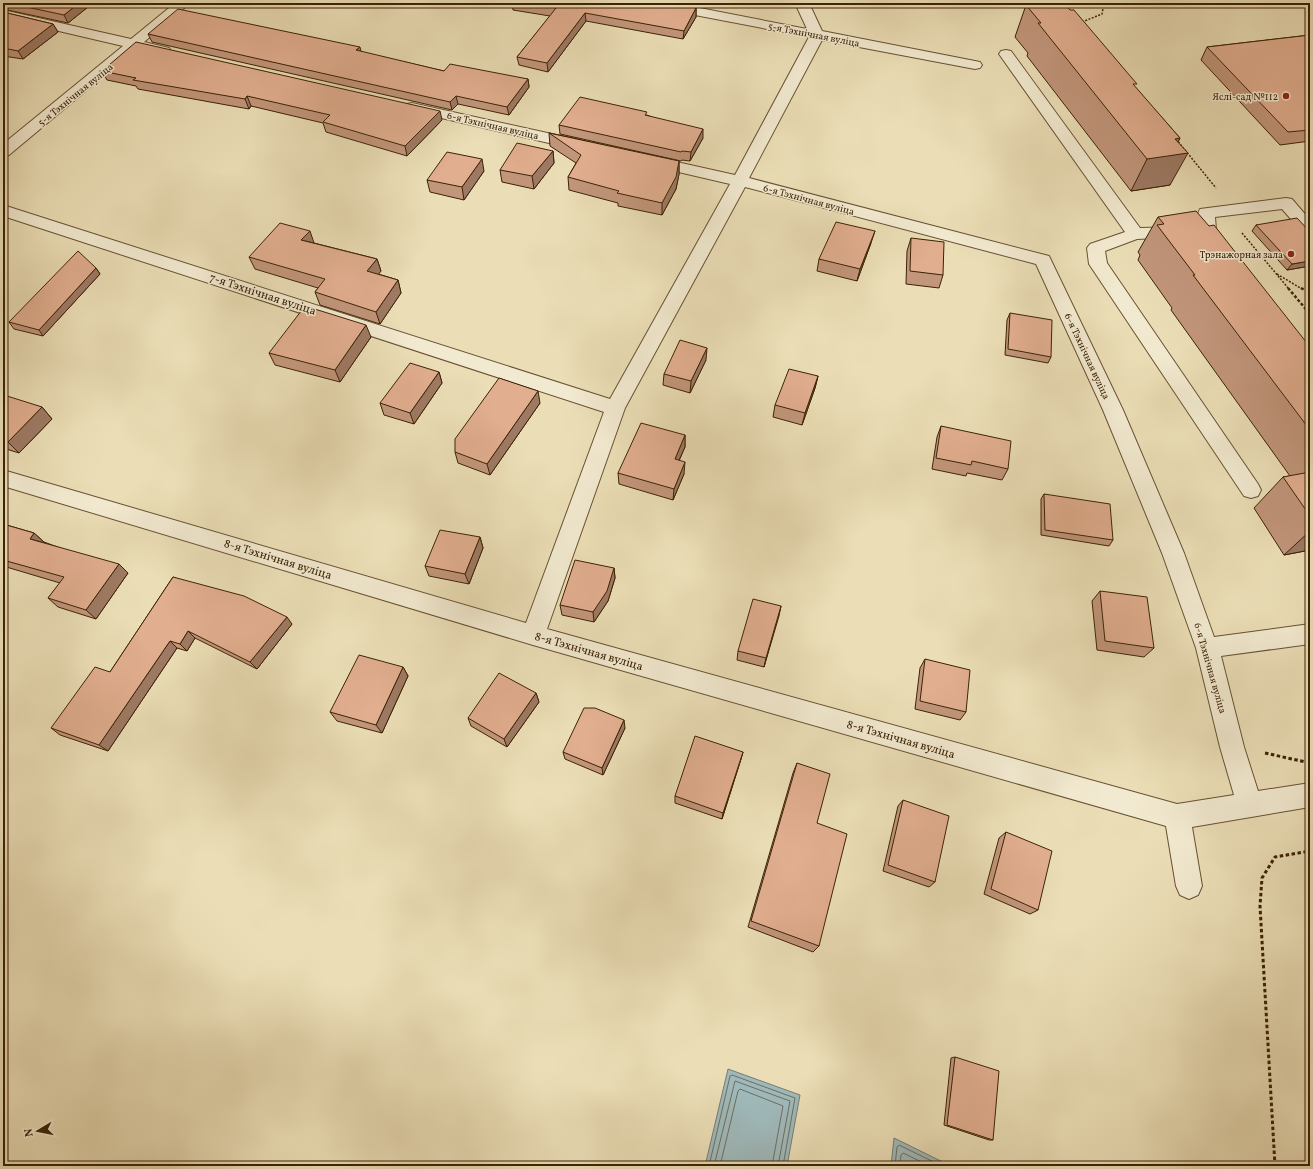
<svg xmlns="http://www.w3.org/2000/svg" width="1313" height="1169" font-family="Vollkorn,serif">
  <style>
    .water { fill: #9fb9ba; stroke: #777d72 }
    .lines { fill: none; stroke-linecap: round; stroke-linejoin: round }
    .shore { stroke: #6e6e60; stroke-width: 1 }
    .minor-casing { stroke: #685132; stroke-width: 2 }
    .path-far2 { stroke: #3c2206; stroke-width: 1.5; stroke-dasharray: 2 1.5; stroke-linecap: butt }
    .path-far1 { stroke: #3c2206; stroke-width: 2.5; stroke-dasharray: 3 2; stroke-linecap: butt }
    .path { stroke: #3c2206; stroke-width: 3; stroke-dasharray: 3.5 2.5; stroke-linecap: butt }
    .minor { fill: #f2ead0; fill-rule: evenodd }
    .wall { fill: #c2967b; stroke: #3c2206 }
    .shaded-wall { fill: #9e7a64; stroke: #3c2206 }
    .building { fill: #e1ae8f; stroke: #3c2206 }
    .poi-dot { fill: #8f2418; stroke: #f2ead0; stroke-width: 1.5 }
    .labels { text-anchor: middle; stroke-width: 3; stroke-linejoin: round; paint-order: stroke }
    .far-street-label { font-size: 10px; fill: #3c2206; stroke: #f2ead0 }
    .far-poi-label { font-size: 10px; fill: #3c2206; stroke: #f2ead0; text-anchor: end }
    .street-label { font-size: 12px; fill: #3c2206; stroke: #f2ead0 }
  </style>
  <rect width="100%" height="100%" fill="#ebdeb6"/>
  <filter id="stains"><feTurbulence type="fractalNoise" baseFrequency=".005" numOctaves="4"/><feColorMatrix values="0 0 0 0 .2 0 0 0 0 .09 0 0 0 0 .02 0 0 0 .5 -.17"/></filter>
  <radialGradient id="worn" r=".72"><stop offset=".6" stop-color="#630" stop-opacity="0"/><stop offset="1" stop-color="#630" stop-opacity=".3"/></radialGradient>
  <path class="water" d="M728,1069L800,1095L787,1166H705Z
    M894,1138L951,1166H891Z"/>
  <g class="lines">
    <path class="shore" d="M709,1166L730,1076L732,1075L795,1098L783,1166
      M714,1166L735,1081L790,1101L778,1166
      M720,1166L738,1091L740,1089L783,1106L772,1166
      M895,1166L897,1147L899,1145L942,1166
      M900,1166L901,1155L903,1153L930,1166"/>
    <defs>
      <path id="minor" d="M175,3H190L144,42L169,48L171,51L169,54L164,55L136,49L9,155L3,157V144L123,46L3,18V10L131,39Z
        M646,3H674L807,29L795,3H809L822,31L975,61L980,62L982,65L980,68L975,69L822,40L749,178L1049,256L1123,410L1184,553L1214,637L1310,624V644L1221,656L1244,747L1258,791L1310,783V807L1192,827L1202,886L1198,895L1189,899L1180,895L1176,886L1166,826L533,645L3,486V470L526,623L604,412L3,216V205L610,399L730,184L644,164L642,161L644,158L650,156L735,175L809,37L653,7L648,6ZM745,187L1036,264L1103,410L1162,553L1196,648L1220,747L1234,795L1177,804L547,629L625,408Z
        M1006,50L1011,51L1140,228L1178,227L1184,228L1186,232L1184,236L1178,237L1137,239L1105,251L1107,263L1258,484L1261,490L1258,496L1251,498L1244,496L1089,264L1087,248L1090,244L1125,232L999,54L1001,51Z
        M412,103L579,140L584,142L587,145L584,148L579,150L407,110L405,107L407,104Z
        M1286,198L1292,199L1310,220V235L1304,234L1282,209L1215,217L1216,230L1214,234L1208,235L1202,234C1198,228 1196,215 1200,209Z"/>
    </defs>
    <use href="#minor" class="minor-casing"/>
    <path class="path-far2" d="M1082,22L1102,14L1104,3
      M1176,139L1216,188
      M1242,233L1289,289
      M1277,274L1302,289"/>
    <path class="path-far1" d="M1288,288L1310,314
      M1301,288L1310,293"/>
    <path class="path" d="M1265,753L1310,763
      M1275,1166L1260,906L1262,878L1275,857L1310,851"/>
    <use href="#minor" class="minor"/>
  </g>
  <path class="wall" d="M3,3H93L68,23L3,9Z
    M512,3H669L696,8V17L683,39L586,21L548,72L519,65L517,57L550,16L513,10Z
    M682,3H704L702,7Z
    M1026,5L1135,87L1180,138L1178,142L1170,185L1131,191L1027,56L1028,53L1015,37Z
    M3,12L53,24L58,32L23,59L3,56Z
    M148,34L361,52L444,71L528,79L529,87L509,115L458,104L452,110L152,42Z
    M1310,35V141L1280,145L1201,60L1207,47Z
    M102,71L442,120L407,156L326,132L323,123L251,106L249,109L138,89L136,86L107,80Z
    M647,115L703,138L690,161L682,160L681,161L560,134L559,125Z
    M549,133L679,161V174L676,189L662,215L618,206V203L569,190L568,177L576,163L550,146Z
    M553,151L554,163L534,189L502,182L500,170Z
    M484,171L464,200L430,192L427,180Z
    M1158,217L1310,347V550L1284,555L1254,508L1283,477L1290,476L1171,310L1172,308L1138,260L1140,255L1138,252Z
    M1256,225L1310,232V266L1287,270L1252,231Z
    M911,238L943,275L939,288L906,284L907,251Z
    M314,243L377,259L381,271L378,274L398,280L401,293L380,324L320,305L315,292L318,288L255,269L249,257Z
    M871,243L857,281L817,271L819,259Z
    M96,268L100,274L43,336L14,329L9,322Z
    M1010,313L1051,357L1048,363L1005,355L1007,320Z
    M371,337L340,382L275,365L269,353Z
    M706,360L690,393L663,385L664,374Z
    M439,372L442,383L414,424L384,415L380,403Z
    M818,376L815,388L802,425L773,417L775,405Z
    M3,401L42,407L52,419L19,453L3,448Z
    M540,403L490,475L458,463L455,452Z
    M941,426L1008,469L1002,480L967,473L966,476L932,469L937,437Z
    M685,435V447L679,461L684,474L673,500L619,484L618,473Z
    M1044,494L1113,540L1109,546L1041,535V499Z
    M3,524L34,533L44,542L128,573L96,619L58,607L48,598L60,583L3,566Z
    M480,537L483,548L469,584L429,576L425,566Z
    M614,568L615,578L608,601L594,622L562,615L560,605Z
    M173,577L292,624L257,669L195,638L187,651L177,648L108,751L60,735L51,728L110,672Z
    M1100,591L1154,648L1144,657L1097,650L1092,601Z
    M781,606L764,667L737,660L738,651Z
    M925,659L966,712L960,720L915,709L920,668Z
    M403,667L408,676L382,733L337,721L330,712Z
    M536,693L539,702L507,747L471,726L468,718Z
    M625,728L603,775L565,759L563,752Z
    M743,752L741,759L722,819L675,803V796Z
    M797,763L817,823L819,946L813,952L748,927L793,773Z
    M903,800L935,882L929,887L883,871L898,806Z
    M1006,832L1038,910L1030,914L984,894L999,838Z
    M955,1057L993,1140H989L944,1125L951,1058Z"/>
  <path class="shaded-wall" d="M79,3H93L68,23L64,15Z
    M696,8V17L683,39L684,31Z
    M585,13L586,21L548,72L547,63Z
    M53,24L58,32L23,59L18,51Z
    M360,47L362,55L356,50Z
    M528,79L529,87L509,115L507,107Z
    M247,96L251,106L249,109L245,99Z
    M456,96L458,104L452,110L450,102Z
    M440,111L442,120L407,156L405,146Z
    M703,129V138L690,161L691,152Z
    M1180,138L1171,155L1188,153L1170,185L1131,191L1147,159L1175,139Z
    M553,151L554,163L534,189L532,176Z
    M482,159L484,171L464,200L462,187Z
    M679,161V174L676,189L662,215V203Z
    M310,231L314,243L301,240Z
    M875,231L871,243L857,281L860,269Z
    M377,259L381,271L372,283L367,271Z
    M1310,261V266L1287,270L1292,264Z
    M96,268L100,274L43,336L39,330Z
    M398,280L401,293L380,324L376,312Z
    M366,325L371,337L340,382L335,370Z
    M707,348L706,360L690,393L691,381Z
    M439,372L442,383L414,424L410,413Z
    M818,376L815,388L802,425L805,413Z
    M538,391L540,403L490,475L487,464Z
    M42,407L52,419L19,453L8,442Z
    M685,435V447L674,471L675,459Z
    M685,462L684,474L673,500L674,489Z
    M1310,531V550L1284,555Z
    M34,533L45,543L30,539Z
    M480,537L483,548L469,584L465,574Z
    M119,564L128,573L96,619L86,610Z
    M614,568L615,578L608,601L594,622L593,612Z
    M781,606L779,616L764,667L766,658Z
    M287,617L292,624L257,669L250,662Z
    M188,631L195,638L187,651L180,644Z
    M170,641L177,648L108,751L99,745Z
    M403,667L408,676L382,733L376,725Z
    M536,693L539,702L507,747L504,739Z
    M624,720L625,728L603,775L602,768Z
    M743,752L741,759L722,819L723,813Z"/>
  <path class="building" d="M8,3H79L64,15Z
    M523,3H669L696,8L684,31L585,13L547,63L517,57L556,8Z
    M1041,3H1064L1070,10H1074L1137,84H1133L1180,138L1175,139L1188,153L1147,159L1038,23H1041L1026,5Z
    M178,9L360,47L356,50L444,71L450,64L528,79L507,107L456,96L450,102L148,34Z
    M3,12L53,24L18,51L3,48Z
    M1310,35V130L1288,132L1207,47Z
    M136,42L440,111L405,146L323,122L330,115L247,96L245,99L133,80L136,78L102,71Z
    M580,97L647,112L645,115L703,129L691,152L682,151L681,152L559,125Z
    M549,133L679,161L676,177L662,203L617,193L619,191L568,177L581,155Z
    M517,143L553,151L532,176L500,170Z
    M447,152L482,159L462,187L427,180Z
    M1196,211L1209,226L1214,225L1310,347V430L1193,275H1195L1157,225L1164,224L1158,217Z
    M1297,218L1310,232V261L1292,264L1256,225Z
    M836,222L875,231L860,269L819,259Z
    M280,223L310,231L301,240L377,259L367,271L398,280L376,312L315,292L325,279L249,257Z
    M911,238L944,242L943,275L910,271Z
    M78,251L96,268L39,330L9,322Z
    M305,306L366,325L335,370L269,353Z
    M1010,313L1052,320L1051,357L1008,349Z
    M680,340L707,348L691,381L664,374Z
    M410,363L439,372L410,413L380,403Z
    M789,369L818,376L805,413L775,405Z
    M499,378L538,391L487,464L455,452V439Z
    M7,396L42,407L8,442L3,440V401Z
    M641,423L685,435L675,459L685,462L674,489L618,473Z
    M941,426L1011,441L1008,469L972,461L971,465L936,458Z
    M1310,472V516L1283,477Z
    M1044,494L1110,504L1113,540L1045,530Z
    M3,524L34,533L30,539L119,564L86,610L48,598L64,577L3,560Z
    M440,530L480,537L465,574L425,566Z
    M575,560L614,568L607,591L593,612L560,605Z
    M173,577L244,596L287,617L250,662L188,631L180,644L170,641L99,745L51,728L95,667L110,672Z
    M1100,591L1147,597L1154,648L1105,641Z
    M753,599L781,606L766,658L738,651Z
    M359,655L403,667L376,725L330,712Z
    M925,659L970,670L966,712L920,701Z
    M499,673L536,693L504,739L468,718Z
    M584,708H595L624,720L602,768L563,752Z
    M695,736L743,752L723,813L675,796Z
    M797,763L830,774L817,823L847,834L819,946L751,921Z
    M903,800L949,816L935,882L888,865Z
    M1006,832L1052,851L1038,910L991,889Z
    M955,1057L999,1071L993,1140L947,1125Z"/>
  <g class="poi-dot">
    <circle cx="1286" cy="96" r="4"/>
    <circle cx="1291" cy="254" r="4"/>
  </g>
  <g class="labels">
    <g class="far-street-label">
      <text transform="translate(814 34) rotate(11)" y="4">5-я Тэхнічная вуліца</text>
      <text transform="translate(75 94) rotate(-39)" y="4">5-я Тэхнічная вуліца</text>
      <text transform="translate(493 125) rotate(13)" y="4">6-я Тэхнічная вуліца</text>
      <text transform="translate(809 199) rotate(15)" y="4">6-я Тэхнічная вуліца</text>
      <text transform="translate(1088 356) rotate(65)" y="4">6-я Тэхнічная вуліца</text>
      <text transform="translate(1211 668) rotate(74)" y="4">6-я Тэхнічная вуліца</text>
    </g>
    <g class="far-poi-label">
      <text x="1278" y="100">Яслі-сад №112</text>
      <text x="1283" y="258">Трэнажорная зала</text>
    </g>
    <g class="street-label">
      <text transform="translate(263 294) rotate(18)" y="4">7-я Тэхнічная вуліца</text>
      <text transform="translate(278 559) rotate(17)" y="4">8-я Тэхнічная вуліца</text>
      <text transform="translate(589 651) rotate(16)" y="4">8-я Тэхнічная вуліца</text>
      <text transform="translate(901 739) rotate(16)" y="4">8-я Тэхнічная вуліца</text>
    </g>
  </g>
  <rect width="1313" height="1169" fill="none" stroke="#ebdeb6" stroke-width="16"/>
  <rect x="4" y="4" width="1305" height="1161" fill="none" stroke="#3c2206" stroke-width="2"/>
  <rect x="8" y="8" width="1297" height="1153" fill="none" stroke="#3c2206"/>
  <g transform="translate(38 1131) rotate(260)" stroke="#f2ead0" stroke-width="3" paint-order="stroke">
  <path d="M0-3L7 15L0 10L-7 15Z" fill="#3c2206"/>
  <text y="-6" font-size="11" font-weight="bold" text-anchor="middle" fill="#3c2206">N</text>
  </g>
  <rect width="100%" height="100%" filter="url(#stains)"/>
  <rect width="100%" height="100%" fill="url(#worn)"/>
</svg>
